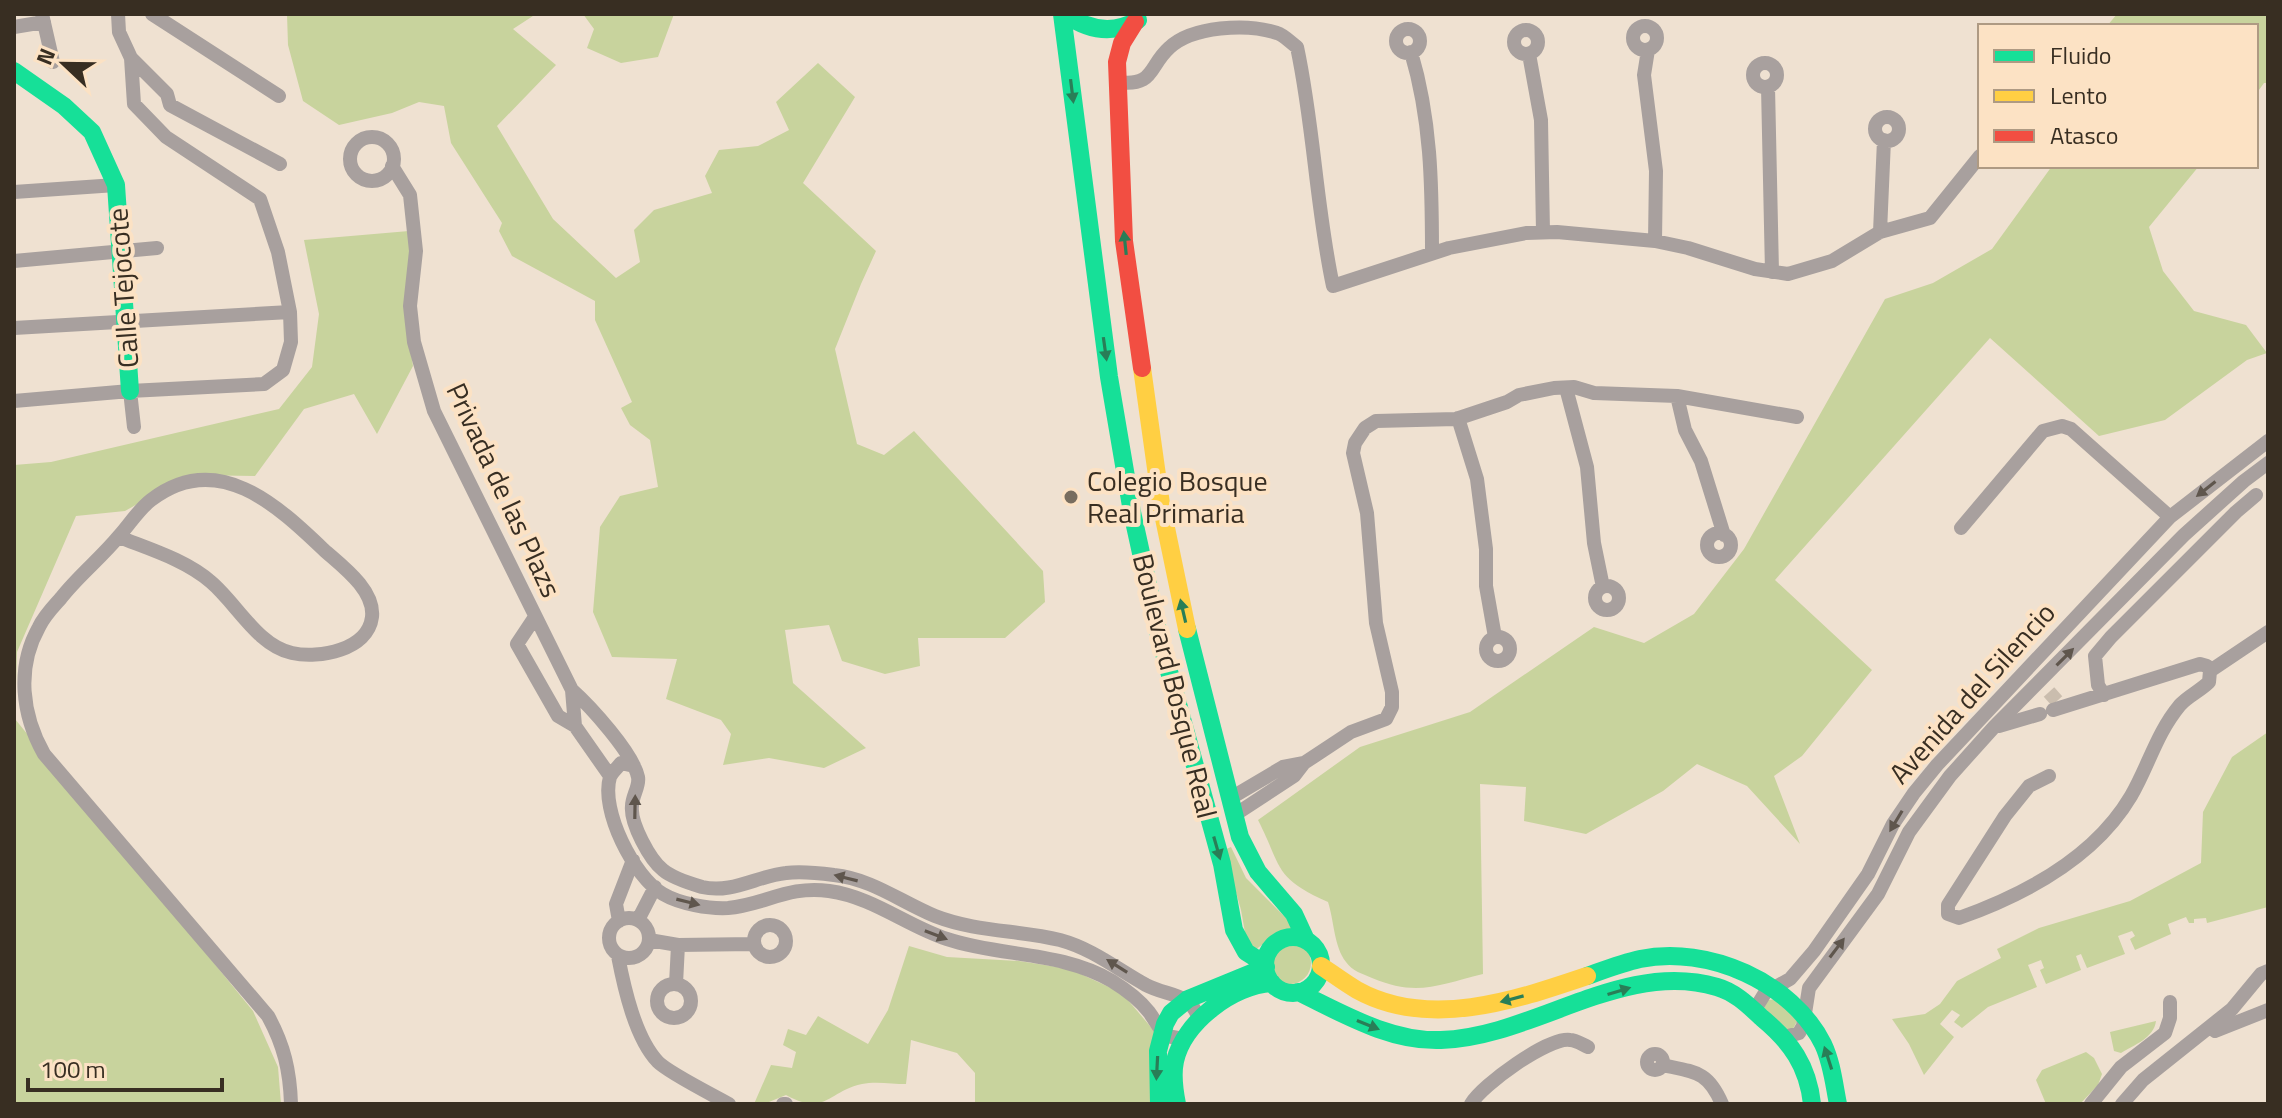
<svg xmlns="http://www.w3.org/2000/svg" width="2282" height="1118" font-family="'Titillium Web',sans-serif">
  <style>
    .green { fill: #c8d39d }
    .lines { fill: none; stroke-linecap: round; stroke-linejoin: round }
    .street-tunnel { stroke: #cabdae; stroke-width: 14; stroke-dasharray: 14 7; stroke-linecap: butt }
    .street { stroke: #a8a09e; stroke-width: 14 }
    .fast { stroke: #16e098; stroke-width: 18 }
    .slow { stroke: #ffcf43; stroke-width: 18 }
    .jam { stroke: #f24e42; stroke-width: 18 }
    .oneway { fill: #297e57 }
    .oneway2 { fill: #5f564d }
    .poi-dot { fill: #786d5f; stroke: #fce2c4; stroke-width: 3 }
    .labels { text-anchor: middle; stroke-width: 8; stroke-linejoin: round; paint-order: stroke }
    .street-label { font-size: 28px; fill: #382e22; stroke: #fce2c4 }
    .poi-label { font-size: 28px; fill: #382e22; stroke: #fce2c4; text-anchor: start }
  </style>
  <rect width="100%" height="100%" fill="#efe1d1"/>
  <path class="green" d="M287,14H536L513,29L556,65L497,126L553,219L616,278L640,262L634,230L654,210L712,193L705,176L719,150L758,146L789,130L776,102L818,63L855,97L803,183L876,251L861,284L835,349L857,444L884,455L914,431L1043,571L1045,602L1005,638H918L920,666L885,674L842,661L829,625L785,630L793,683L866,748L824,768L769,758L723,765L731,734L721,720L666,699L677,659L612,657L593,612L600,527L620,496L658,487L650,440L630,425L621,408L632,402L595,320V301L512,256L499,231L502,223L451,143L444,106L419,102L392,113L339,125L303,101L288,45Z
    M583,14H674L658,57L621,63L587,48L594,29Z
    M2117,14H2268V83H2264L2256,94V26H2107Z
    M2052,166H2199L2149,227L2163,271L2194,311L2246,325L2267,353L2247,360L2165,420L2099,436L1990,338L1775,580L1872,670L1802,756L1774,776L1800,844L1747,786L1697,764L1663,791L1586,834L1524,821L1526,787L1480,784L1483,974C1438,985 1417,997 1372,978C1363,974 1352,971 1346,962C1334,947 1334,920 1328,902C1273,877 1283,869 1258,820L1360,747L1470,712L1594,627L1644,643L1694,614L1744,549L1885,299L1933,283L1992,249Z
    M409,231L410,259L404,304L413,366L377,434L354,394L304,409L255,476L189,475L125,511L76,516L17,652L15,719L253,1011L278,1067L281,1104H14V465L51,462L279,409L312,367L319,314L304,240Z
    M2268,732V907L2207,923L2206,918L2194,919V923H2189L2186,917L2168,924L2171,934L2135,950L2130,939L2135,936L2132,931L2118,936L2125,954L2087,968L2081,954L2076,956L2081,970L2046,984L2040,970L2044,968L2041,960L2028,965L2037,987L1988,1007L1962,1028L1954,1022L1960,1015L1952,1010L1940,1024L1954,1037L1924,1075L1909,1044L1892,1019L1925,1014L1940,1004L1957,981L2001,958L1997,949L2039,928L2130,901L2201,863L2203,812L2232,757Z
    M1231,847L1246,878L1290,922L1298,933C1278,933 1269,939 1254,951L1246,938L1241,910L1224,850Z
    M1269 963a21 21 0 1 1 42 0a21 21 0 1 1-42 0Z
    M909,946L947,957L1019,961L1070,969L1122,993L1155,1032L1154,1104H975V1073L957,1053L911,1040L906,1084C893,1084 875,1081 862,1084C828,1091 826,1117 786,1095L764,1104H754L771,1065L792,1068L796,1052L783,1045L788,1029L806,1035L818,1016L868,1044L888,1010Z
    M1777,999L1797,1021L1793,1029H1784L1764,1008L1768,1000Z
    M2156,1021C2154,1038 2134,1045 2121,1053L2114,1051L2110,1032Z
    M2086,1052L2094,1058L2102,1074L2098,1085L2080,1104H2046L2036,1080L2042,1070Z"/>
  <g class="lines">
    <path class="street-tunnel" d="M2049,692L2057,701"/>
    <path class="street" d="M42,14L53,62
      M152,14L279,96
      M1633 38a12 12 0 1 1 24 0a12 12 0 1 1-24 0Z
      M14,27L44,22
      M1396 41a12 12 0 1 1 24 0a12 12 0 1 1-24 0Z
      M1514 42a12 12 0 1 1 24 0a12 12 0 1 1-24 0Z
      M1648,50L1644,75L1656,171L1655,241
      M1411,52C1431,119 1432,184 1432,253
      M1529,54L1541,120L1543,232
      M131,58L167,94L170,105L280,164
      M1753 75a12 12 0 1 1 24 0a12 12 0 1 1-24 0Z
      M1117,82C1155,87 1148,67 1169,48C1192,26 1247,23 1277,33C1284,35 1291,43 1297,47C1314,126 1316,207 1333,286L1449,248L1526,233L1557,232L1655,241L1688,248L1755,269L1788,274L1832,261L1880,232L1930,218L1980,156
      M1768,87L1772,272
      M1875 129a12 12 0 1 1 24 0a12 12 0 1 1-24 0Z
      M350 159a22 22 0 1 1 44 0a22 22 0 1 1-44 0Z
      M392,166L410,195L416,251L410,306L414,342L434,411L572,690C590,706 633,753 638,777C640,786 632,796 632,806C630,823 650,860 663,870C671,877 692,884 702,887C732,894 757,876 786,873C800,871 819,873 834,875C872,879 901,902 935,916C976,932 1019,930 1060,940C1093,949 1117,969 1146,985C1169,997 1190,992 1199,1019
      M14,192L116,185
      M1880,232L1884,140
      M14,261L157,248
      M14,328L290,312
      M1566,388L1587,467L1594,543L1603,587
      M130,391L134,427
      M1677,396L1685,430L1701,461L1724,535
      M14,401L130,391L264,384L283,370L291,342L290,312L278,252L260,199L166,137L134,104L131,58L119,32L118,14
      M1458,418L1477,479L1486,549V586L1495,637
      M1961,528L2043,431L2062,426L2071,429L2170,517
      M1707 545a12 12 0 1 1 24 0a12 12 0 1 1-24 0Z
      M119,537C149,549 186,560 211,582C237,604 257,645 292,653C319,659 368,650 372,617C375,590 342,566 324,550C277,505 217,449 151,500C138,510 130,524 119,536C101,558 78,576 61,598C53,607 44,616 39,627C16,668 22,715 44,754L268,1016C284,1045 290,1071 291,1104
      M1595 598a12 12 0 1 1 24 0a12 12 0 1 1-24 0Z
      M535,617L517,644L558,716L575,726
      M1486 649a12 12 0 1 1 24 0a12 12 0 1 1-24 0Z
      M572,690L575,726L610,776
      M2104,695L2098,685L2095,656L2111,637L2236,512L2256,495
      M2053,710L2200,664L2207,666L2210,671
      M1999,726L2040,714
      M634,766L621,763C618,767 612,772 610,777C600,810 634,877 663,894C680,904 709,909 728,908C764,905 789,885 829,891C873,897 907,926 947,939C1001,957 1061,951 1112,981C1125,989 1139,999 1149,1012C1155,1020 1159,1030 1167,1036L1183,1039
      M2049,776L2029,786L2005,816L1948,905V914L1959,918C2024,895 2095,857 2131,796C2149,765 2156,734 2180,705C2188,696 2200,691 2209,682L2210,671L2268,632
      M1229,799L1283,767L1304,763
      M1233,816L1294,776L1304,763L1351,732L1386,719L1392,707V692L1376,623L1367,513L1353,453L1355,443L1365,428L1376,421L1456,419L1507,402L1519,395L1554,388L1574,387L1594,393L1677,396L1797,417
      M609 938a20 20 0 1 1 40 0a20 20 0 1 1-40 0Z
      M638,920L655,887
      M619,921L616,904L633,860
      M754 941a16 16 0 1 1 32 0a16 16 0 1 1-32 0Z
      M649,940L678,945L754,944
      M618,956C624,987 635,1038 658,1062C669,1073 713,1095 729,1104
      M657 1001a17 17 0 1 1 34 0a17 17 0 1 1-34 0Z
      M676,984L678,945
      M1754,1011L1765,993L1790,979L1814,951L1868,874L1893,824L1914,793L1937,765L2170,517L2268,441
      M2215,1031L2268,1010
      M1785,1037L1799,1033L1803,1026L1809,988L1878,894L1909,832L1950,776L1994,727L2184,535L2244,481L2268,463
      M1647 1062a8 8 0 1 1 16 0a8 8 0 1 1-16 0Z
      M1662,1065C1695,1072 1708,1071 1722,1104
      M783,1104H786
      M1471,1104C1482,1085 1548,1037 1570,1040C1576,1040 1583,1045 1588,1047
      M2091,1104L2121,1067L2165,1033L2170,1018V1002
      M2122,1104L2143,1080L2232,1009L2261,974L2268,971"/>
    <path class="fast" d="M1062,14L1109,377L1132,512L1159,635L1222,864L1234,930L1246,952L1265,964
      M1065,14C1088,30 1113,35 1138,20
      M14,71L64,106L92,132L116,185L130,391
      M1187,629L1240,837L1258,872L1294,914L1306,940
      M1265 965a28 28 0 1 1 56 0a28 28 0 1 1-56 0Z
      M1587,976C1604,970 1622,963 1640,959C1708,945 1792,982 1823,1044C1832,1063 1834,1084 1838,1104
      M1298,992C1342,1013 1390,1042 1441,1040C1534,1037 1623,959 1717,987C1735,992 1749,1006 1762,1018C1791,1042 1808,1066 1812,1104
      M1159,1104L1158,1051L1165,1024L1171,1013L1188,999L1266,967
      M1177,1104C1174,1089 1172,1075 1175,1061C1184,1022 1233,985 1272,983"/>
    <path class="slow" d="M1142,368L1161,504L1187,629
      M1321,966C1333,974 1345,983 1357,990C1429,1030 1516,1000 1587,976"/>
    <path class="jam" d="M1135,22L1122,43L1117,62L1124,241L1142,368"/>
  </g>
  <defs><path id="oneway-solid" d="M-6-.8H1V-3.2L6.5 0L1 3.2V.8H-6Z" transform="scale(2)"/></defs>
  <g class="oneway">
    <use href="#oneway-solid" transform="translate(1072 91) rotate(83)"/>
    <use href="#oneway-solid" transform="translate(1125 243) rotate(-96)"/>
    <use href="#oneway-solid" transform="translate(1105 349) rotate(82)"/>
    <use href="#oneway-solid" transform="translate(1183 611) rotate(-103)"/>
    <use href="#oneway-solid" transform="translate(1217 848) rotate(74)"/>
    <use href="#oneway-solid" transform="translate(1619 991) rotate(-17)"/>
    <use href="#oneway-solid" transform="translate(1512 999) rotate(165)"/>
    <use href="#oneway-solid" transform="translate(1368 1025) rotate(22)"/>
    <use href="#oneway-solid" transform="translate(1828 1058) rotate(-108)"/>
    <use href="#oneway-solid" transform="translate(1157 1068) rotate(93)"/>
  </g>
  <g class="oneway2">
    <use href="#oneway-solid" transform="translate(2206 489) rotate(142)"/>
    <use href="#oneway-solid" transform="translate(2065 657) rotate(-45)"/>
    <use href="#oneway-solid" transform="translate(635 807) rotate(-89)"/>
    <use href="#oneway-solid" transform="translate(1896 821) rotate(121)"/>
    <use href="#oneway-solid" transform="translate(846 878) rotate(-166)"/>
    <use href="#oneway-solid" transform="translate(688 902) rotate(14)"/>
    <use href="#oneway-solid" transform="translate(936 935) rotate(21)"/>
    <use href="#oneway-solid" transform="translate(1837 948) rotate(-53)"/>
    <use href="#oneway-solid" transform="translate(1117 966) rotate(-148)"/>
  </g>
  <circle class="poi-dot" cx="1071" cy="497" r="8"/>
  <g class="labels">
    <g class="street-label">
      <text transform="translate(123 288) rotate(-94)" y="10">Calle Tejocote</text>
      <text transform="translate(504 490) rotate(65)" y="10">Privada de las Plazs</text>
      <text transform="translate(1175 686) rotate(76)" y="10">Boulevard Bosque Real</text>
      <text transform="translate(1972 693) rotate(-48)" y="10">Avenida del Silencio</text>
    </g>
    <g class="poi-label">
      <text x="1087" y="491">Colegio Bosque<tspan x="1087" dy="32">Real Primaria</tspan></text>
    </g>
  </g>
  <rect width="2282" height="1118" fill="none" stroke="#382e22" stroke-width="32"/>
  <rect x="1978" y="24" width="280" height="144" fill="#fce2c4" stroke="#ae9a83" stroke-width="2"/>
  <rect x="1994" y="50" width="40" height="12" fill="#16e098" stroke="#ae9a83" stroke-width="2"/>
  <text x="2050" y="64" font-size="24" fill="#382e22">Fluido</text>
  <rect x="1994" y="90" width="40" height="12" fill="#ffcf43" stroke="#ae9a83" stroke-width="2"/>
  <text x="2050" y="104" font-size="24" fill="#382e22">Lento</text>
  <rect x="1994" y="130" width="40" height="12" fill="#f24e42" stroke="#ae9a83" stroke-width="2"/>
  <text x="2050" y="144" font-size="24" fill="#382e22">Atasco</text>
  <g transform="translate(64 64) rotate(292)" stroke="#fce2c4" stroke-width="6" paint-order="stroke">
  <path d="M0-6L14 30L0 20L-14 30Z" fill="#382e22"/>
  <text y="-12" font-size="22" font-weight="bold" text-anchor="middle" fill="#382e22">N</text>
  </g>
  <path d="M28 1078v12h194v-12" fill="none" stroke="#382e22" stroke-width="4"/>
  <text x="40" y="1078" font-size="24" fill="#382e22" stroke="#fce2c4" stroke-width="6" paint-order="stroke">100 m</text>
</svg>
